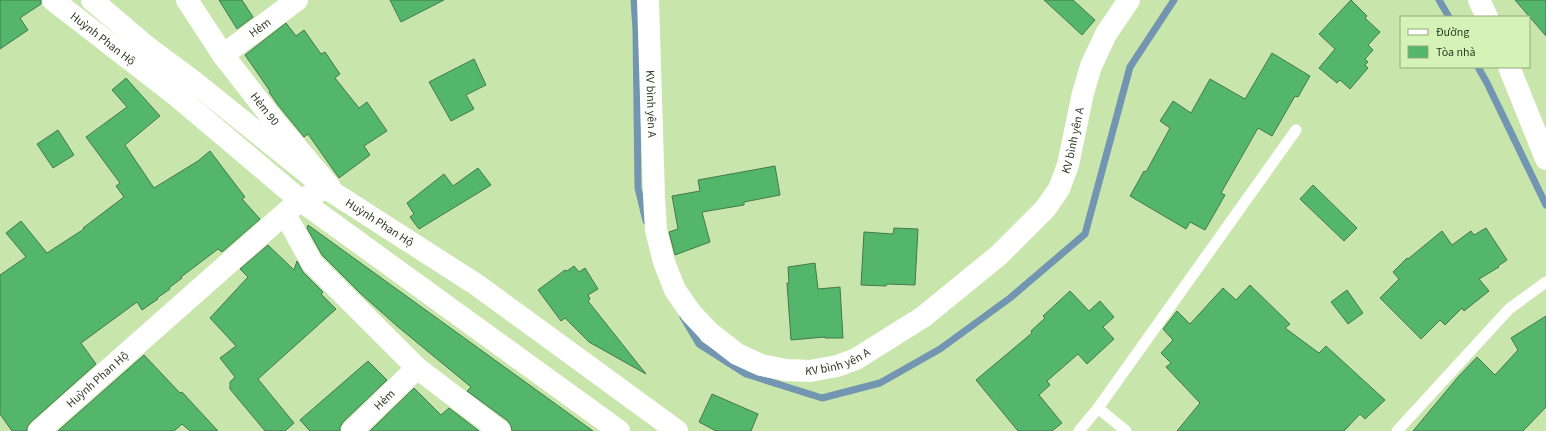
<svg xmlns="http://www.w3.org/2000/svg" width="1546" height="431" font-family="'Source Sans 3',sans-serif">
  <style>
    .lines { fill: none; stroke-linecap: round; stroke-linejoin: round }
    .stream { stroke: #7296b2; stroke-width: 7 }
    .building { fill: #53b66b; stroke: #457850 }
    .service { stroke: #fff; stroke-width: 11 }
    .minor { stroke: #fff; stroke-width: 22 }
    .tertiary { stroke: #fff; stroke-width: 22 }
    .labels { text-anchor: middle; stroke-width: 4; stroke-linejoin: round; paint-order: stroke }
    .street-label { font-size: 12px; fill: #2f3a23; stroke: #d5f3b7 }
  </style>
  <rect width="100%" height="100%" fill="#c8e6ab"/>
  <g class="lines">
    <path class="stream" d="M634,0L636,30L638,188L646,221
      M1439,0L1449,17
      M1478,67L1487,83L1546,205
      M683,317L699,344L746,374L822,398L880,383L940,349L1010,298L1085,234L1130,67L1174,0"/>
  </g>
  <path class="building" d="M0,0H41V4L20,18L28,30L0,49Z
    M219,0H242L253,17L237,29Z
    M390,0H444L401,22Z
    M1044,0H1073L1095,20L1082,35Z
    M1351,0L1367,16L1365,18L1380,32L1368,45L1373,50L1365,59L1368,62L1365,65L1368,68L1350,89L1340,80L1337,83L1319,68L1335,49L1319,34Z
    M1515,0H1546V36Z
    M286,23L296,36L304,30L321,54L325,52L340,74L335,78L359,108L367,102L387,131L364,146L370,155L339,178L308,134L304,137L278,105L269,92L270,91L245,55Z
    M1272,53L1310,76L1298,97L1295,96L1272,136L1258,128L1221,193L1225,195L1205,230L1190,222L1186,229L1130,196L1144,171L1146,172L1170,128L1160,121L1173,101L1191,113L1210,79L1245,99Z
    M474,59L486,85L466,95L474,109L451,121L429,82Z
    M126,78L160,116L125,145L154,188L198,161L210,151L245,197L242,199L260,219L222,252L218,249L181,277L182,278L169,288L170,289L157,298L158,299L142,310L137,302L81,343L96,364L31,422L27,427V431H12L0,414V275L26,257L6,233L21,221L47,253L84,229L83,228L124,197L116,186L120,183L86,137L127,107L112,90Z
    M58,130L74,155L53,168L37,144Z
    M775,166L780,195L744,202V205L702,212L710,242L675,255L669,232L678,229L672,196L700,191L698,180Z
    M478,168L491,185L419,229L410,217L414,214L407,203L444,174L453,186Z
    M1313,185L1357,228L1344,241L1300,199Z
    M308,225L593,431H512L511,426L508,421L467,391L471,387L397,326L361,294L322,255L307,228Z
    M894,228L918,229L915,285L887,284L886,286L861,285L864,232L893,234Z
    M1486,228L1507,260L1498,266L1499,267L1479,279L1489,291L1464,311L1462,308L1445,325L1440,320L1421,339L1380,298L1399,279L1393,272L1407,258L1408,259L1442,231L1452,245L1471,231L1474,235Z
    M268,245L294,270L297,261L303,272L323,292L321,294L336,309L258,379L294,423L285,431H265L230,389V382L235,377L220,358L236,346L210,318L248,277L240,269Z
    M815,263L818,289L840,287L843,338H825V337L791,340L787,283H789L788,267Z
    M574,266L579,272L585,268L598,289L588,295L590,299L588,301L646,374L589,342L565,318L561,321L538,290L565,270L567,271Z
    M1250,285L1290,324L1285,328L1319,353L1326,346L1385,400L1365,419L1360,414L1344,431H1177L1200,403L1166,367L1171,363L1161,353L1173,340L1163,329L1177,311L1190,324L1223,288L1236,300Z
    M1347,290L1363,313L1348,324L1331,302Z
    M1070,291L1089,311L1100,301L1114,317L1103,327L1114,339L1087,364L1078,354L1047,381L1050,385L1039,395L1062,423L1052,431H1018L976,380L1032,333L1031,331L1045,318L1043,316Z
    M1546,316V407L1523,431H1413L1458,377L1477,357L1495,375L1518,350L1511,338Z
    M144,355L180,393L182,392L218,431H190L182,424L174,431H58Z
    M368,361L387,380L343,422L340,427V431H310L300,420Z
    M414,388L441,415L449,408L479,431H370Z
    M712,394L758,414L751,431H716L699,422Z"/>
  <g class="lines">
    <path class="service" d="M1098,408L1126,431
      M1079,431L1098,408L1296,130
      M1397,431L1509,309L1546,282"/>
    <g class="minor">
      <path id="s1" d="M187,0L223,55L272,118L330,187L326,188L300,200"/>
      <path id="s2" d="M648,0L654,196L656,230L664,262L675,290L691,313L710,333L737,354L761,365L786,370L810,371L837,366L856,359L923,317L999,255L1045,209L1059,189L1068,165L1083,93L1091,66L1106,34L1129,0"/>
      <path d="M1479,0L1487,17"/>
      <path id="s3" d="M223,55L297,0"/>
      <path d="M1509,67L1546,159"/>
      <path d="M285,214L312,263L417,368L500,431"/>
      <path id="s4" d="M352,431L417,368"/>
    </g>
    <g class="tertiary">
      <path id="s5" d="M53,0L177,96L300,200L619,431"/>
      <path id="s6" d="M92,0L146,46L193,81L326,188L477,285L677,431"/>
      <path id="s7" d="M39,431L300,200"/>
    </g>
  </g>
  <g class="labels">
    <g class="street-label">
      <text dy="4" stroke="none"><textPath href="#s3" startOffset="46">Hẻm</textPath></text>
      <text dy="4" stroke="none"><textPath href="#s5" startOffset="63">Huỳnh Phan Hộ</textPath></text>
      <text dy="4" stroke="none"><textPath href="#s2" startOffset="104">KV bình yên A</textPath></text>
      <text dy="4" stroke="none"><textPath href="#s1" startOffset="134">Hẻm 90</textPath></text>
      <text dy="4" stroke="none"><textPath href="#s2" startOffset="824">KV bình yên A</textPath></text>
      <text dy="4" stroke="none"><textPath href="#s6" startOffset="364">Huỳnh Phan Hộ</textPath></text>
      <text dy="4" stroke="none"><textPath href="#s2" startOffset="488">KV bình yên A</textPath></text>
      <text dy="4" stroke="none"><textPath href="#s7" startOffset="78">Huỳnh Phan Hộ</textPath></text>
      <text dy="4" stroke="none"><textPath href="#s4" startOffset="45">Hẻm</textPath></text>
    </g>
  </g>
  <rect x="1400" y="16" width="130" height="52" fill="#d5f3b7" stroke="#93a97c"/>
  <rect x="1408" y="29" width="20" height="6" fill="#ffffff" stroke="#93a97c"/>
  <text x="1436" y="36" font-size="12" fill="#2f3a23">Đường</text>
  <rect x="1408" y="46" width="20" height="12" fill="#53b66b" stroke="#93a97c"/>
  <text x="1436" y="56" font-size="12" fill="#2f3a23">Tòa nhà</text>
</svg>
